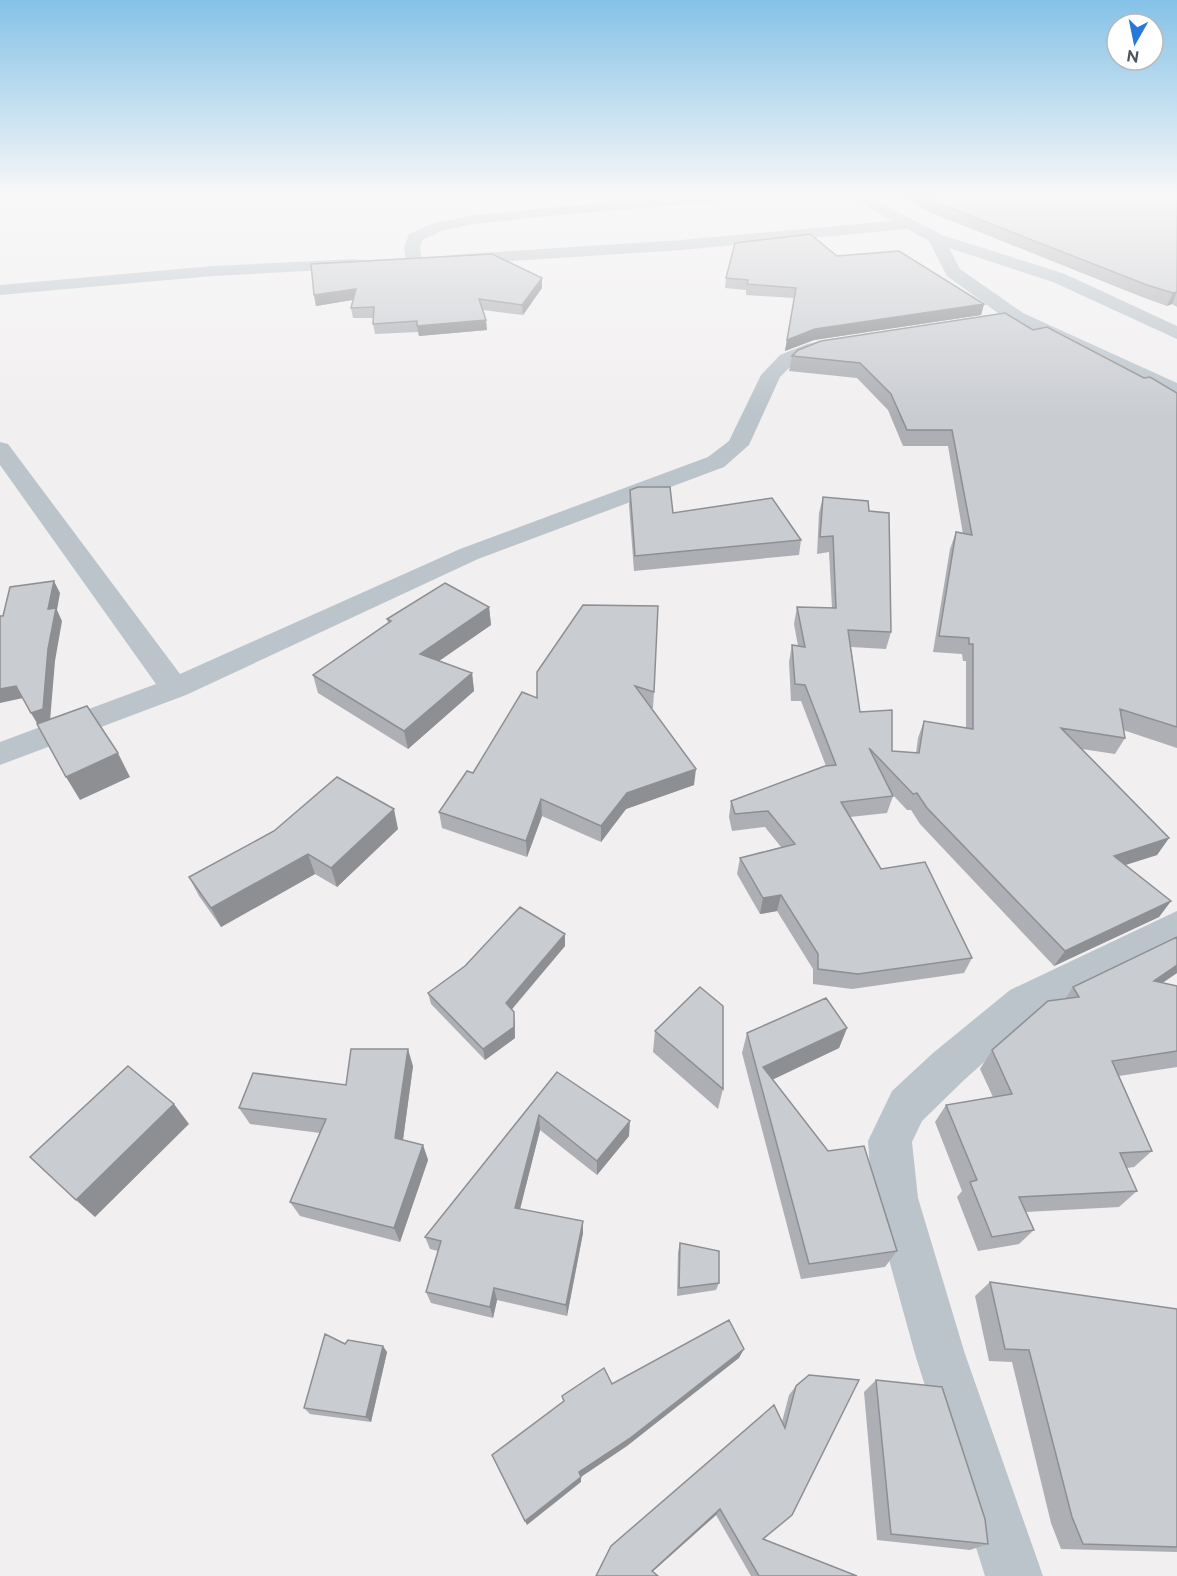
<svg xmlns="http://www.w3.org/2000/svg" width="1177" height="1576" font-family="Raleway,sans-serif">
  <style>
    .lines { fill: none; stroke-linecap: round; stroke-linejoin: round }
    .street { fill: #bbc4cb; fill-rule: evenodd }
    .wall { fill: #adafb4 }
    .shaded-wall { fill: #8d8f92 }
    .building { fill: #c9ccd1; stroke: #8d8f92; stroke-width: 1.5 }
  </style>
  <rect width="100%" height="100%" fill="#f1efef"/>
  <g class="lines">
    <path class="street" d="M688,195H759L752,199L569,214L473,224L442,231L422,240L420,248L422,262L420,266L414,267L406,262L404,248L409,234L431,224L473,215Z
      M847,195H866L942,235L1065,274L1177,326V339L1053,282L949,248L960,269L1023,313L1177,383V397L1009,321L947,276L929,241L907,229L681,250L451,265L443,260L451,255L681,240L892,221Z
      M355,259L361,260L363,264L361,268L213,276L0,295V285L213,266Z
      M835,339L842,341L845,345L842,349L818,353L794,363L780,377L749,445L724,467L478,559L186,695L0,765V742L156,684L0,465V442L8,444L180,674L460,549L708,457L729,441L761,375L780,355L807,344Z
      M1177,911V947L1038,1014L963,1081L922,1121L912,1142L918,1198L965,1354L1043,1576H985L915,1354L872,1198L868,1141L892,1091L933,1053L1010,990Z"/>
  </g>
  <path class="wall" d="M898,195H1177V307L1172,304L1167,306L1142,297L932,213Z
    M837,256L984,304L981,315L814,340L785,351L794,298L746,295V290L725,288L726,278Z
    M542,278V288L523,315L483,310L487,330L419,336L418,332L375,334L373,324L374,318H353L351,308L353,300L316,306L314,295Z
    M1033,330L1144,378L1177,393V748L1123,730L1125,738L1115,754L1082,749L1169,838L1157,855L1125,865L1171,901L1159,917L1054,966L920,824L911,810H907L892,794L893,796L887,813L850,817L881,869L972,958L964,973L852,989L813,984V969L777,911L760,914L737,874L740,858L781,847L765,827L732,831L729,817L731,801L826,766L801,701H791L789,662L792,645L798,646L794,624L797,607L832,608L829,552L817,554L819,513L823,497L869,511L891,632L886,649L851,647L860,712L892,751L916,753L918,738L924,721L966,728V661H963L962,654L933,652L950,549L956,532L963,534L948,446H903L888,410L857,378L789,371L792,356Z
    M630,490L673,513L801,540L799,555L634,571L629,505Z
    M583,605L654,692L653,708H651L694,785L626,809L601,842L542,816L527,857L442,828L439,812L537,698Z
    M489,607L491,625L439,661L472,673L474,691L408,749L318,693L313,675L388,623L387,619Z
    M398,829L337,887L315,874L221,927L199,896L189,877L274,831Z
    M565,934V946L511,1009L515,1023V1038L485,1060L431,1004L428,993Z
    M1177,937V973L1162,983L1177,986V1067L1119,1076L1152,1151L1134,1167L1127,1168L1137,1191L1119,1207L1026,1212L1034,1230L1019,1244L978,1251L957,1197L962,1191L935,1122L946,1105L993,1097L980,1069L992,1050L1065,999L1073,987Z
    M847,1028L839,1048L772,1080L897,1251L885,1267L801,1279L742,1053L747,1033Z
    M655,1031L723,1089L718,1109L653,1052Z
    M413,1066L403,1140L423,1145L428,1160L400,1242L300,1216L290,1202L320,1133L250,1124L239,1108L346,1085Z
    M557,1072L629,1136L597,1175L540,1130L520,1209L583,1221V1233L567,1316L497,1300L493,1318L431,1303L426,1292L438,1251L430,1249L425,1237Z
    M680,1243L719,1283L716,1290L677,1296L678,1252Z
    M990,1282L1177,1309V1552L1061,1549L1051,1523L1012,1362L989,1361L975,1296Z
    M345,1344L387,1352L371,1422L310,1414L304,1408Z
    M876,1380L988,1544L970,1550L877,1540L864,1392Z
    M796,1386L763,1539L857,1576H751L716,1515L653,1571L596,1576L782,1422L789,1395Z"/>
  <path class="shaded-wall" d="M542,278V288L523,315L522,305Z
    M356,289L358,299L316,306L314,295Z
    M1177,292L1172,304L1167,306L1173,293Z
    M984,304L981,315L814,340L785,351L787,340L815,329Z
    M486,320L487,330L419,336L417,326Z
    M54,581L60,593L57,610L62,621L55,661L50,721L38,725L31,713L48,649V609Z
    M489,607L491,625L423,672L420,654Z
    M472,673L474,691L408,749L404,731Z
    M16,686L23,698L0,703V689Z
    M118,753L130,777L80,800L66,777Z
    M696,769L694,785L626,809L601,842V826L627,793Z
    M541,799L542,816L527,857L526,841Z
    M394,809L398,829L337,887L331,868Z
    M1169,838L1157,855L1103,872L1114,856Z
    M308,854L315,874L221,927L211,908Z
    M781,895L777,911L760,914L763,898Z
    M1171,901L1159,917L1054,966L1065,951Z
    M565,934V946L508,1014L506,1003Z
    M1177,965V973L1137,1000L1154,981Z
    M514,1012L515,1038L485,1060L483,1049Z
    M847,1028L839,1048L761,1085L763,1067Z
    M408,1049L413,1066L401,1154L395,1138Z
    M174,1104L189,1124L95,1217L76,1200Z
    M539,1115L540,1130L517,1221L515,1208Z
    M630,1121L629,1136L597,1175V1161Z
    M423,1145L428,1160L400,1242L394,1228Z
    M583,1221V1233L567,1316L566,1305Z
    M494,1288L497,1300L493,1318L490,1307Z
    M383,1346L387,1352L371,1422L366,1417Z
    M744,1349L739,1358L627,1446L581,1477V1482L527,1525L525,1521L579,1472Z
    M720,1509L716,1515L650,1574L652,1571Z"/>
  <path class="building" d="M922,195H1177V292L1173,293L1147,285L935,202Z
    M810,234L837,256L899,251L984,304L815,329L787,340L796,288L747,284L748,280L726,278L735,243Z
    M492,254L542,278L522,305L479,299L486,320L417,326V321L373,324L374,307L351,308L356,289L314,295L311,264Z
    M1005,313L1033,330L1047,327L1144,378L1150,377L1177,393V727L1120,709L1125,738L1061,728L1169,838L1114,856L1171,901L1065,951L927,808L917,793L913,794L869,748L893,796L841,802L881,869L925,862L972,958L858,974L818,969V954L781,895L763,898L740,858L795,844L768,811L735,814L731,801L825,766L836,765L805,685L795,684L792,645L805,647L797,607L836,608L833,536L820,537L823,497L868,501L869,511L889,513L891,632L848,630L860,712L892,710V751L919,753L924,721L973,729V644H969V638L939,636L956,532L972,535L952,430H907L891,394L860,363L792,356L798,350L821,341Z
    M638,487H670L673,513L772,498L801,540L635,556L630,490Z
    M54,581L48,609L56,608L48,649L43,709L31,713L16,686L0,689V616H3L10,587Z
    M445,583L489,607L420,654L472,673L404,731L313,675L391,621L387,619Z
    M583,605L658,606L654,692L635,686L696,769L627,793L601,826L541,799L526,841L439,812L467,771L473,773L522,692L537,698V672Z
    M87,706L118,753L66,777L37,724Z
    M337,777L394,809L331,868L308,854L211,908L189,877L274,831Z
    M520,907L565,934L506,1003L514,1012V1027L483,1049L428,993L465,966Z
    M1177,937V965L1154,981L1177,986V1051L1112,1061L1152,1151L1120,1153L1137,1191L1019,1197L1034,1230L992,1237L970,1182L977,1180L946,1105L1012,1094L992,1050L1048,1001L1079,997L1073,987Z
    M700,987L723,1006V1089L655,1031Z
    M826,998L847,1028L763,1067L828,1151L864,1146L897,1251L809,1264L747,1033Z
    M351,1049H408L395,1138L423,1145L394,1228L290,1202L326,1119L239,1108L253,1073L346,1085Z
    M128,1066L174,1104L76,1200L30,1157Z
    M557,1072L630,1121L597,1161L539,1115L515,1208L583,1221L566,1305L494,1288L490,1307L426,1292L441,1241L425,1237Z
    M680,1243L719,1251V1283L679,1288Z
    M990,1282L1177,1309V1547L1083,1544L1072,1517L1029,1350L1005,1349Z
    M729,1320L744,1349L629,1439L579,1472L581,1477L525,1521L492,1455L564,1401L562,1396L604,1368L612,1384Z
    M325,1334L345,1344L348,1340L383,1346L366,1417L304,1408Z
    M809,1375L859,1380L792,1515L763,1539L857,1576H759L720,1509L652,1571L658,1576H596L611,1546L774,1405L785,1428L796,1386Z
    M876,1380L942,1387L985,1519L988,1544L891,1534Z"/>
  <linearGradient id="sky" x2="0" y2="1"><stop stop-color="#85c2e7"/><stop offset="0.47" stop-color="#f9f8f8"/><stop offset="1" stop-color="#f9f8f8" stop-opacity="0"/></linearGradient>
  <rect width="1177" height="416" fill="url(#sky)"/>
  <g transform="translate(1135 42) rotate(189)"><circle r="28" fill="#ffffff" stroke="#b6babd" stroke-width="1.5"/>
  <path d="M0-4.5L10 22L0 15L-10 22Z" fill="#247ad6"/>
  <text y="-9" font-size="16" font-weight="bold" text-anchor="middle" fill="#48535b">N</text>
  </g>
</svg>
